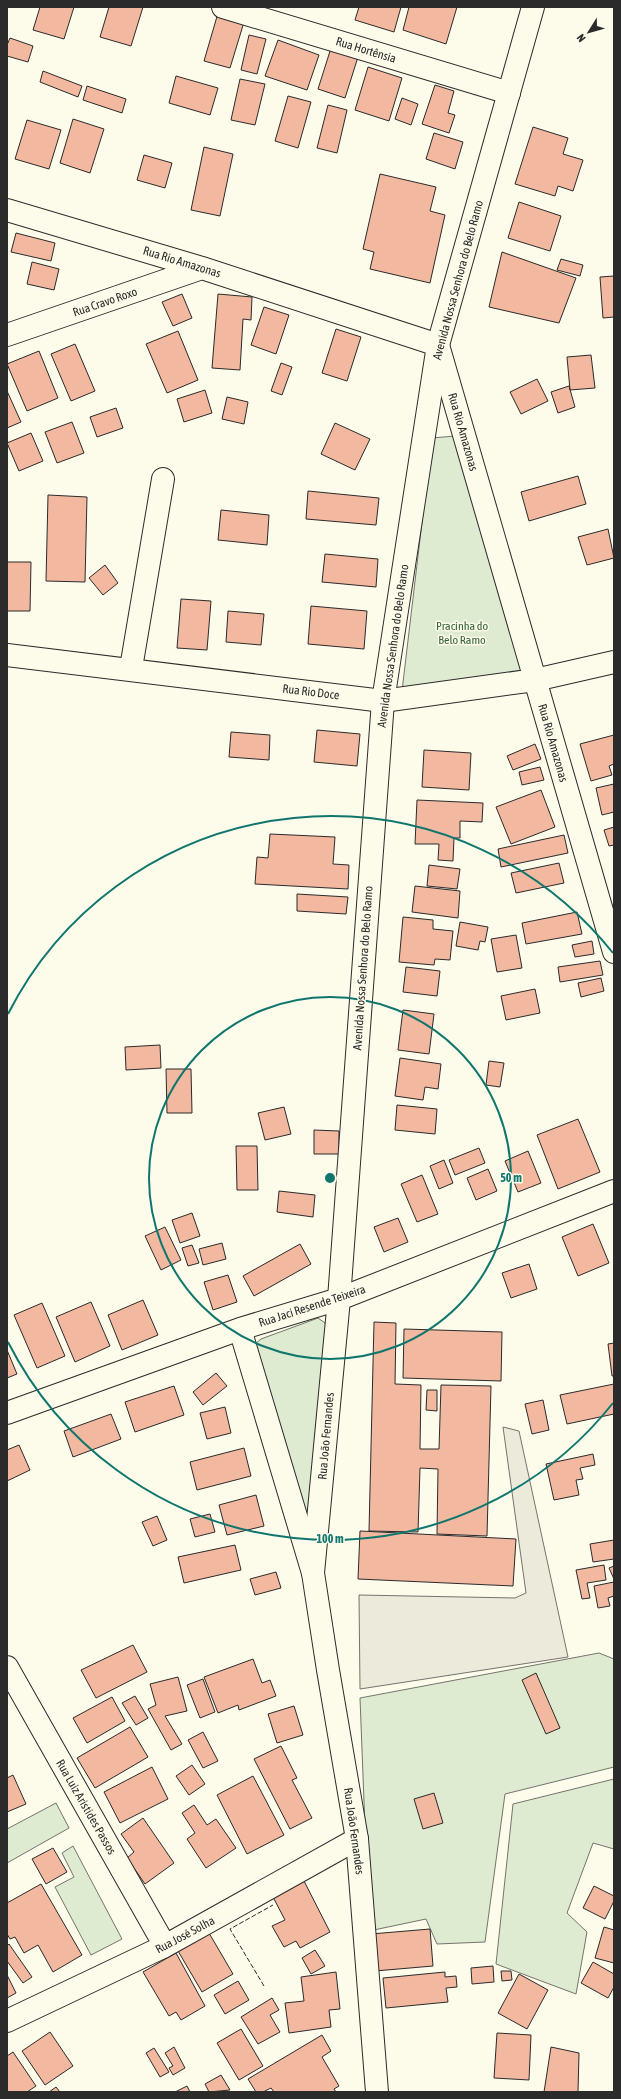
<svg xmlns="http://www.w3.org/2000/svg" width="621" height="2099" font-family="'Asap Condensed',sans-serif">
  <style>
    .green { fill: #deebd1; stroke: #74746e }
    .parking { fill: #eceadb; stroke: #74746e }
    .building { fill: #f2b8a0; stroke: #2b2b2b }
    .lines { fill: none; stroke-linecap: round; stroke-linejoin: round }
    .street-casing { stroke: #2b2b2b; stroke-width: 24 }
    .secondary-casing { stroke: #2b2b2b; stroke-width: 24 }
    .street { stroke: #fdfbea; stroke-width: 22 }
    .secondary { stroke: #fdfbea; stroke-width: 22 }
    .fence { stroke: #2b2b2b; stroke-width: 1; stroke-dasharray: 5 2; stroke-linecap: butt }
    .ring { fill: none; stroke: #0f766e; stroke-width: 2 }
    .labels { text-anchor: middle; stroke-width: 3; stroke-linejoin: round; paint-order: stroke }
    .street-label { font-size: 12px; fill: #2b2b2b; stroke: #fdfbea }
    .park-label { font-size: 12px; fill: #34623c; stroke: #fdfbea }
    .centre { fill: #0f766e; stroke: #fdfbea; stroke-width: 2 }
    .ring-label { font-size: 12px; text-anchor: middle; font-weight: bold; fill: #0f766e; stroke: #fdfbea; stroke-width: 3; stroke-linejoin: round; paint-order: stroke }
  </style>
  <rect width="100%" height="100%" fill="#fdfbea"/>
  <path class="green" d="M455,436L530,678L402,691L432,438Z
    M318,1318L325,1323L327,1327L309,1510L305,1514L254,1345L261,1339Z
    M599,1653L614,1659V1767L505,1794L485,1942L437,1944L426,1919L369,1931L360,1698Z
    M614,1779V1849L593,1843L567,1913L587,1932L576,1994L496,1964L513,1804Z
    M56,1803L69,1828L7,1863V1829Z
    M73,1846L122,1939L91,1955L55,1887L74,1877L62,1853Z"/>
  <path class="parking" d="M503,1427L519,1431L568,1657L360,1689L359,1595L515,1598L526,1593Z"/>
  <path class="building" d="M40,7H74L64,39L33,30Z
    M109,7H143L131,46L100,37Z
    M359,7H401L394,32L355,20Z
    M409,7H457L446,44L403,30Z
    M218,13L244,22L230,68L204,61Z
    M249,35L266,39L257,74L241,70Z
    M10,38L33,46L28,62L7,56V45Z
    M278,40L319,55L307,90L265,76Z
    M331,48L358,57L345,98L318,89Z
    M368,67L402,78L389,121L355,110Z
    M43,71L82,86L78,97L40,82Z
    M176,76L218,88L210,115L169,103Z
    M240,79L265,84L255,125L231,120Z
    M435,85L454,91L448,113L455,115L449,133L422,124Z
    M87,86L126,99L122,113L83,100Z
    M288,96L311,102L298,148L275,141Z
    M402,98L418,104L411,125L395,119Z
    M328,105L347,110L337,153L317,148Z
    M73,119L104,129L90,173L60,163Z
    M27,120L61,130L49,169L15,159Z
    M533,127L568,138L563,154L583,160L573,191L558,186L555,196L515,184Z
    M434,133L463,142L455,169L426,159Z
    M204,147L233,154L220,216L191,210Z
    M144,155L172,163L165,188L137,180Z
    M380,174L436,187L430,211L445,215L430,283L370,269L374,252L363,249Z
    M519,202L561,216L550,251L508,238Z
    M16,233L55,243L51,261L11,252Z
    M502,252L576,278L559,323L489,307Z
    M561,259L583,265L580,276L557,270Z
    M32,262L59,269L54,290L27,284Z
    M614,276V317L603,318L600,277Z
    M182,294L192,318L173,326L162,302Z
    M218,294L252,297L251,320L243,319L240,370L212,368Z
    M264,307L289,315L276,354L251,345Z
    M336,329L361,337L347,381L322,373Z
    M178,331L198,380L167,393L146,344Z
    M75,344L95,391L71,401L51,354Z
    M39,351L58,398L27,411L7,364Z
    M591,355L595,388L570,390L567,357Z
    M281,363L292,367L282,395L271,391Z
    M537,379L548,401L521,414L510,392Z
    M569,386L575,407L558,413L551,392Z
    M205,390L212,413L184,422L177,399Z
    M7,391L21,422L7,428Z
    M227,397L248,402L244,424L222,419Z
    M116,408L123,428L97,437L90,417Z
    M72,422L84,453L57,463L45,432Z
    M335,423L370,439L355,470L321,454Z
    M31,433L43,461L19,471L7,443Z
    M578,476L586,504L529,521L521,492Z
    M308,491L379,498L376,525L306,519Z
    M48,495L87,497L85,582L46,581Z
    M221,510L269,515L267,545L218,540Z
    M608,529L614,558L587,565L578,537Z
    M325,554L378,559L376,587L322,582Z
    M7,562H31L30,611H7Z
    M105,565L118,583L103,595L89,578Z
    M181,599L211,601L207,650L177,648Z
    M311,606L367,611L364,649L308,644Z
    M228,611L264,614L261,645L226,642Z
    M317,730L360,734L357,766L314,762Z
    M231,732L270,735L269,760L229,757Z
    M614,735V764L609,766L612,775L591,781L580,744Z
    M535,744L541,759L513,770L507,756Z
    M424,750L471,753L469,790L422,787Z
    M540,767L544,780L522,785L519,772Z
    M614,784V812L602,815L596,788Z
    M541,790L555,827L511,844L496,807Z
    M417,800L483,803L482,822L460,821V838H454L453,861L438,860L439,844H415Z
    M614,827V845L609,846L604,830Z
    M270,834L335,837L333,864L349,865L348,889L255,884L257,857L268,858Z
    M564,835L568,853L501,867L498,849Z
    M559,863L564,883L516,893L511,873Z
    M429,865L460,869L457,889L427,886Z
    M415,886L460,891L458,918L412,912Z
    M297,894L348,897L346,914L297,911Z
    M577,912L582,934L526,944L522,923Z
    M403,917L433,920V929L453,931L450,960L435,959L434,965L399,962Z
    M460,922L488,927L485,942L480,941L478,950L456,946Z
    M516,935L522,968L497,972L491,939Z
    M592,941L594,954L575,957L572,945Z
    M600,961L603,975L560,982L558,967Z
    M406,967L440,971L437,996L403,992Z
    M601,978L604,991L581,997L578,983Z
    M535,989L540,1013L506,1020L501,996Z
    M403,1010L434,1014L429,1054L398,1050Z
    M160,1045L161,1068L126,1070L125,1047Z
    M400,1058L441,1064L438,1089L425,1087L423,1100L395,1096Z
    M489,1061L504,1063L500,1087L486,1085Z
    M166,1069H191L192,1113H167Z
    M397,1105L437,1109L435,1134L395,1130Z
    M284,1107L291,1134L265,1140L258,1113Z
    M578,1119L600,1172L558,1189L537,1135Z
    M314,1130L339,1131V1154H314Z
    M236,1146H257L258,1190H237Z
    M479,1148L485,1163L455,1175L449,1160Z
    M528,1151L541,1183L518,1192L505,1161Z
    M444,1160L453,1183L439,1189L430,1166Z
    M488,1169L497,1191L476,1200L467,1178Z
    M422,1175L438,1214L417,1222L401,1184Z
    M279,1191L315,1195L313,1217L277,1212Z
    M192,1213L200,1236L180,1243L172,1220Z
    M398,1218L408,1242L384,1252L374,1227Z
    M593,1224L609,1263L578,1276L562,1237Z
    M165,1227L181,1260L161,1270L145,1236Z
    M222,1243L226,1259L203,1265L199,1249Z
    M300,1244L311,1264L254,1296L243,1276Z
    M192,1245L199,1263L188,1266L182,1248Z
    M529,1264L537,1289L511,1298L502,1273Z
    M228,1275L237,1302L213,1310L204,1282Z
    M143,1300L158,1335L122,1350L108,1315Z
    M91,1302L110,1346L75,1362L56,1317Z
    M42,1303L65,1356L37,1368L14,1315Z
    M374,1322L396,1323L395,1384L421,1385L420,1449H439L441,1385L491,1386L487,1536L437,1534L438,1469L420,1468L418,1532L369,1531Z
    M404,1329L502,1332L501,1381L403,1378Z
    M614,1343V1376H612L608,1344Z
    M7,1350L17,1374L7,1378Z
    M216,1373L227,1386L203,1405L193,1392Z
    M614,1384V1414L567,1424L560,1395Z
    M174,1386L184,1415L135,1432L125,1402Z
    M427,1390H437V1411L426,1410Z
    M543,1400L549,1430L532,1434L525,1404Z
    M225,1407L231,1433L207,1439L200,1413Z
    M111,1414L121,1439L73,1457L64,1431Z
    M19,1445L30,1470L7,1481V1450Z
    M244,1448L251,1476L197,1490L190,1462Z
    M593,1454L595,1465L580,1468L583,1479L576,1480L579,1495L554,1500L546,1464Z
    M256,1495L264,1526L227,1535L219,1505Z
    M210,1514L215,1532L195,1537L190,1519Z
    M157,1516L167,1540L153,1546L142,1522Z
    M360,1531L516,1539L513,1586L358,1579Z
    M614,1540V1559L593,1562L590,1544Z
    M235,1545L241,1570L184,1583L178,1557Z
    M604,1565L606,1580L587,1583L590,1598L582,1599L576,1570Z
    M614,1566V1579L609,1568Z
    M276,1572L281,1588L255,1595L250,1579Z
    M614,1582V1596L608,1598L610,1606L598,1608L594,1586Z
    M133,1645L147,1672L96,1698L81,1670Z
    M253,1659L262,1683L270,1680L276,1696L239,1710L238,1705L218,1713L204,1677Z
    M536,1673L560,1728L546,1734L522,1680Z
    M178,1677L187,1711L165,1716L182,1744L171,1750L148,1709L156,1705L150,1684Z
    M203,1679L215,1712L200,1718L187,1685Z
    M135,1696L148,1718L136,1725L122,1703Z
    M112,1697L125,1721L87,1743L73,1718Z
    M294,1706L303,1735L277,1743L268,1714Z
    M130,1727L148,1757L95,1788L77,1758Z
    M203,1732L218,1761L203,1768L188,1740Z
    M281,1746L297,1778L292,1780L312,1818L290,1829L254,1759Z
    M192,1765L205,1784L189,1795L176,1776Z
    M152,1767L168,1799L120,1823L104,1792Z
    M13,1775L26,1804L7,1812V1778Z
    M253,1776L284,1835L247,1854L217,1795Z
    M434,1793L443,1823L423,1829L414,1799Z
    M194,1805L207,1825L216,1819L236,1848L206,1868L187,1839L195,1833L182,1813Z
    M143,1818L174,1863L145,1884L127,1858L134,1852L121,1834Z
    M53,1848L67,1872L46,1884L32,1859Z
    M304,1881L330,1932L300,1948L296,1941L284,1947L272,1926L285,1920L273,1897Z
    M41,1884L82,1955L53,1972L38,1945L24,1953L15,1937L10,1939L7,1934V1903Z
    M594,1886L614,1896V1901L605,1919L583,1908Z
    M604,1927L614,1930V1963L595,1958Z
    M430,1929L433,1966L375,1971L371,1934Z
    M209,1933L233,1974L202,1992L178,1951Z
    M9,1944L32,1977L23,1983L7,1961V1946Z
    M315,1950L325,1966L311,1974L302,1958Z
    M176,1953L205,2006L181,2020L176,2012L169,2016L143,1972Z
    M593,1962L614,1974V1987L608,1998L581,1983Z
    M493,1966L494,1982L472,1984L471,1968Z
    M501,1971H511L512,1980L502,1981Z
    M336,1972L340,2009L329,2010L331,2027L289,2033L285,2003L304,2001L301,1977Z
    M445,1972V1977L456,1976L457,1987L446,1988L448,2002L386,2008L383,1978Z
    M519,1974L548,1990L527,2029L498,2013Z
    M7,1975L16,1993L7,1998Z
    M238,1981L249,2000L225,2014L214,1995Z
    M272,1998L279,2010L270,2015L280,2032L258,2044L241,2017Z
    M241,2029L263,2066L239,2080L217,2043Z
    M50,2032L73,2066L45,2085L22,2051Z
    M497,2033L531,2035L529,2080L494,2078Z
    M322,2035L331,2051L322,2057L339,2086L334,2089L336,2092H274L271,2088L263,2092H256L248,2079Z
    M174,2047L185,2068L173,2075L169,2068L173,2066L165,2053Z
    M551,2047L579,2053L578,2092H544Z
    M154,2048L169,2072L160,2077L146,2053Z
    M13,2052L36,2086L27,2092H7V2056Z
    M221,2075L230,2090L209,2092L205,2084Z
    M187,2086L190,2092H175Z
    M56,2087L60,2092H49Z"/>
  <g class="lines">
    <defs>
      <path id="street" d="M223,7L509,93
        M7,210L202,268L438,345L614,952
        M7,335L202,268
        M7,655L383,701L535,680L614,662
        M131,668L163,479
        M240,1329L313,1573
        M7,1413L240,1329L339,1299L614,1191
        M7,1667L165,1946
        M7,2021L165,1946L357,1839"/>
      <path id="secondary" d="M377,2092L357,1839L328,1670L313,1573L339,1299L383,701L438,345L533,7"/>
    </defs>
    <use href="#street" class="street-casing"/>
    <use href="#secondary" class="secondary-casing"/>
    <use href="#street" class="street"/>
    <use href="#secondary" class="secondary"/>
    <path class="fence" d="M264,1986L230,1929L273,1905"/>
  </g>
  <g class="ring">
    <circle cx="330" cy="1178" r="181"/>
    <path d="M613 1403A361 361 0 0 1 8 1342M8 1014A361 361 0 0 1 613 953"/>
  </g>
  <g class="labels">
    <g class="street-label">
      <text transform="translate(366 50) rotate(17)" y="4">Rua Hortênsia</text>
      <text transform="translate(182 262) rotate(17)" y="4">Rua Rio Amazonas</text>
      <text transform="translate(458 280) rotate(-75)" y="4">Avenida Nossa Senhora do Belo Ramo</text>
      <text transform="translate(105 302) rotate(-19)" y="4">Rua Cravo Roxo</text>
      <text transform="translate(463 432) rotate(74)" y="4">Rua Rio Amazonas</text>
      <text transform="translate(393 646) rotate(-82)" y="4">Avenida Nossa Senhora do Belo Ramo</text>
      <text transform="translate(311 692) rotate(7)" y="4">Rua Rio Doce</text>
      <text transform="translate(553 743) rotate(74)" y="4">Rua Rio Amazonas</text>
      <text transform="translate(363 968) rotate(-86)" y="4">Avenida Nossa Senhora do Belo Ramo</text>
      <text transform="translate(312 1306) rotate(-18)" y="4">Rua Jaci Resende Teixeira</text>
      <text transform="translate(326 1436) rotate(-85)" y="4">Rua João Fernandes</text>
      <text transform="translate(86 1807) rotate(60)" y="4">Rua Luiz Aristides Passos</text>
      <text transform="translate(354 1831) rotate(82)" y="4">Rua João Fernandes</text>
      <text transform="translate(185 1935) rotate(-28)" y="4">Rua José Solha</text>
    </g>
    <g class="park-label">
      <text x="462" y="630">Pracinha do<tspan x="462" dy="14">Belo Ramo</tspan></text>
    </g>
  </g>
  <circle cx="330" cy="1178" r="6" class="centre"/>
  <g class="ring-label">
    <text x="511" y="1182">50 m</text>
    <text x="330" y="1543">100 m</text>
  </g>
  <rect width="621" height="2099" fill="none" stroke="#2b2b2b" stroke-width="16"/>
  <g transform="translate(589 32) rotate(233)" stroke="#fdfbea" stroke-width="3" paint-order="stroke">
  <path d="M0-3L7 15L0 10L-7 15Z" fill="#2b2b2b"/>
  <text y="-6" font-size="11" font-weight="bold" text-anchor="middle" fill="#2b2b2b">N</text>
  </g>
</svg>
